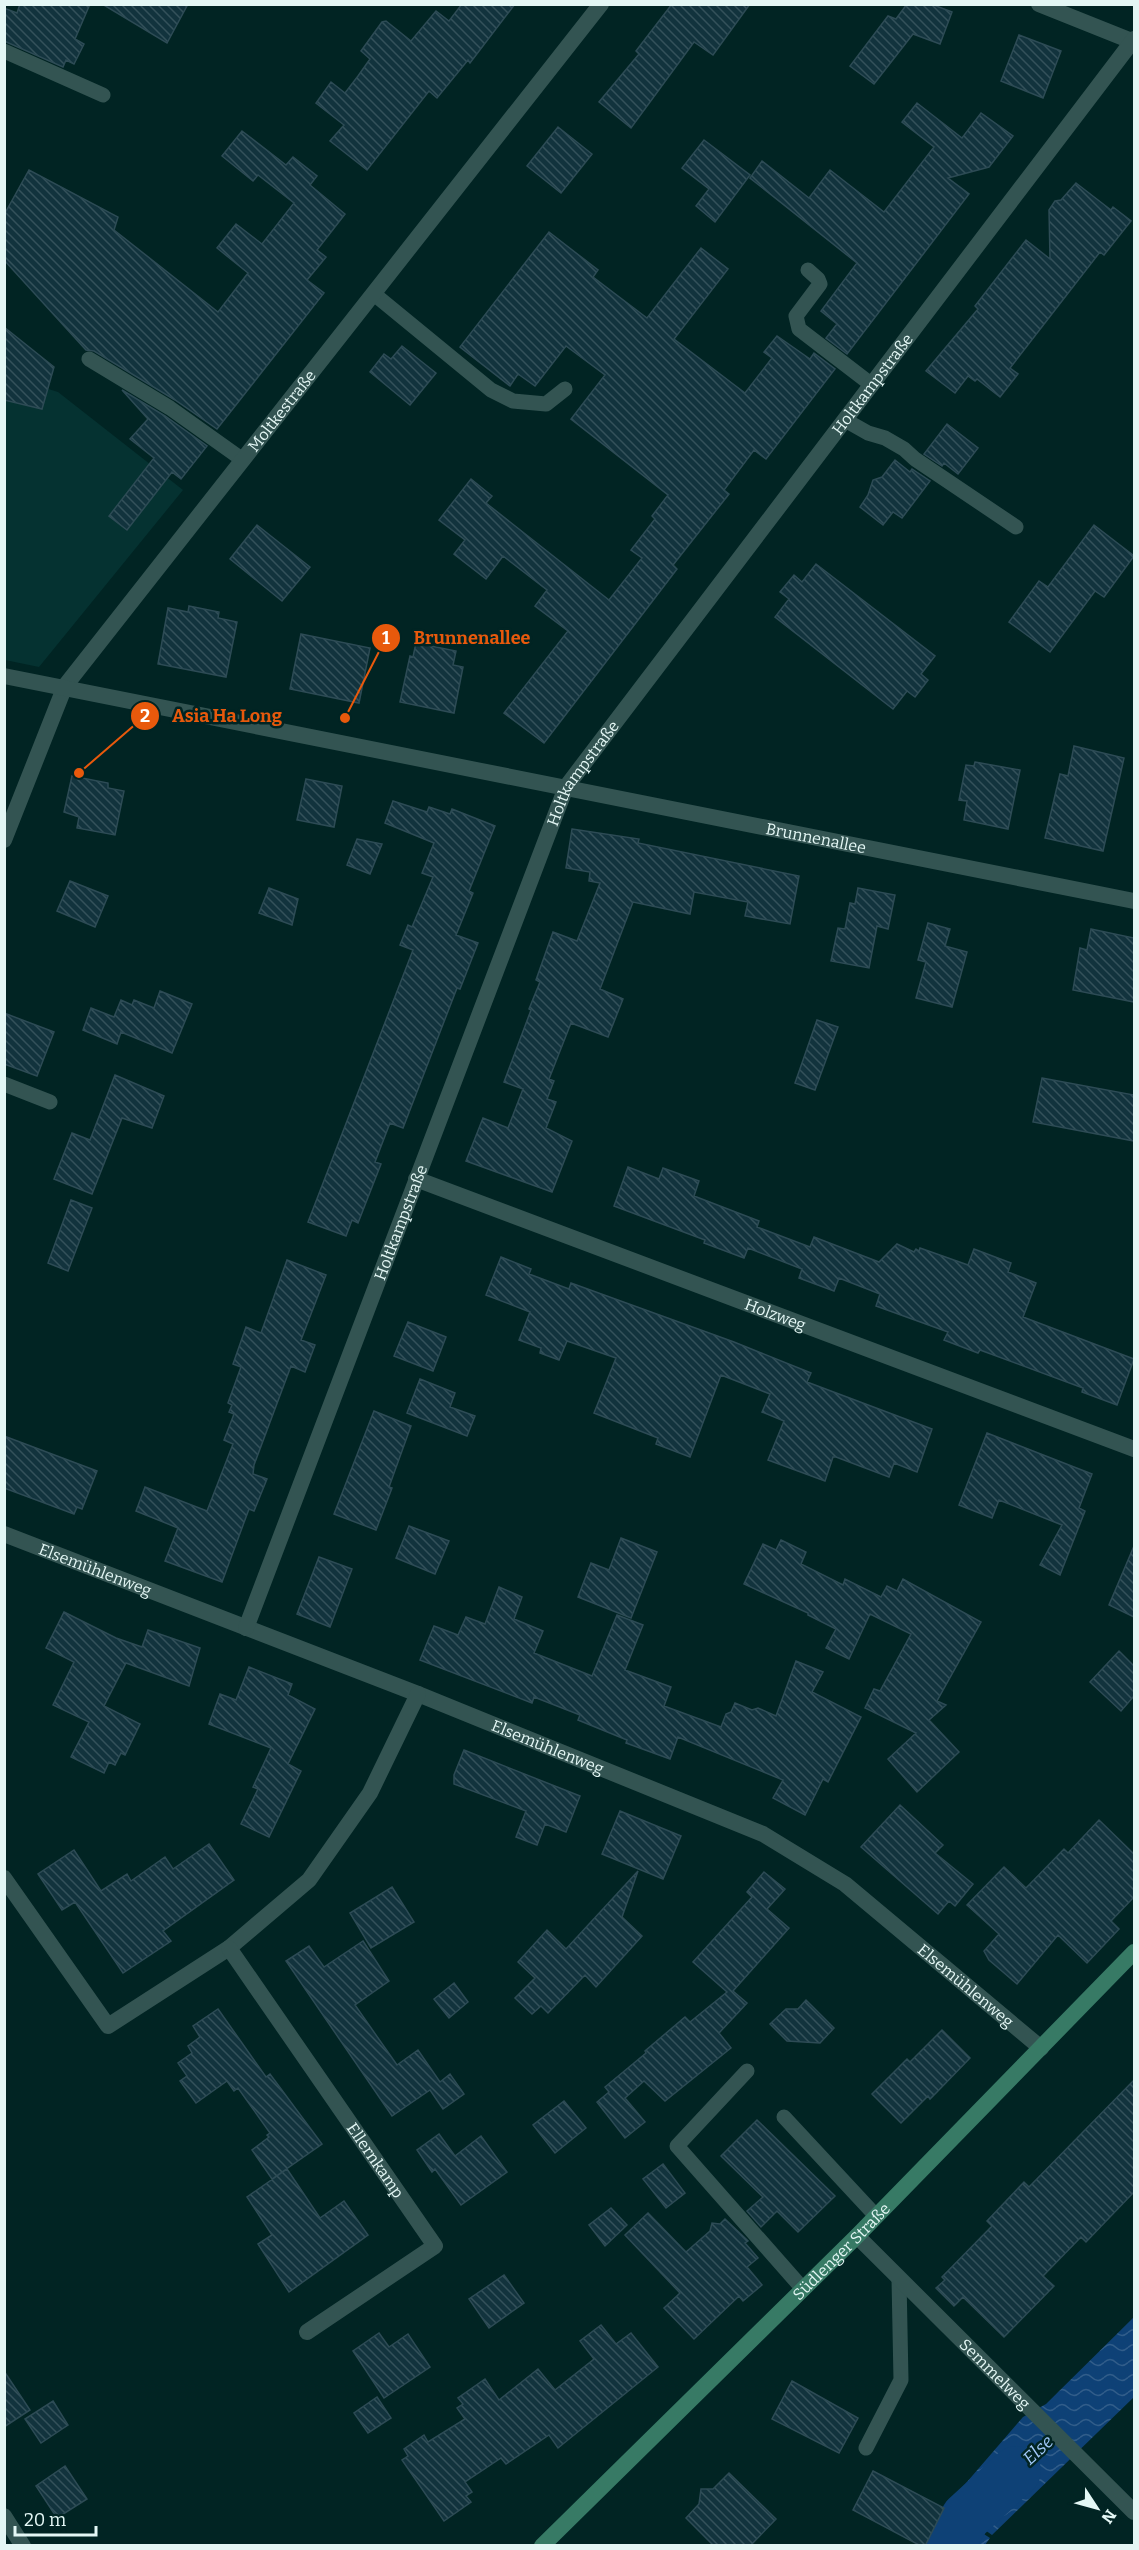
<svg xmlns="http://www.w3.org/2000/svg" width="1139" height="2550" font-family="Bitter,serif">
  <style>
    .built { fill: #053231 }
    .water { fill: url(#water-waves) }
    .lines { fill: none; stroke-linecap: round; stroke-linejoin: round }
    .river { stroke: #0e4176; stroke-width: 50 }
    .building { fill: url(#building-back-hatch); stroke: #2d4b55; stroke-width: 1.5 }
    .service { stroke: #335452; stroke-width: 15 }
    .minor { stroke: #335452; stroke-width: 16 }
    .tertiary { stroke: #335452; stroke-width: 16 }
    .secondary { stroke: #377a65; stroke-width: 16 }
    .labels { text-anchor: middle; stroke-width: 5; stroke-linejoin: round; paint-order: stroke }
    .street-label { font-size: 16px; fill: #e4f7f5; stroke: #012423 }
    .water-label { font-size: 18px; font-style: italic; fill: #a2c9fa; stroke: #012423 }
    .leader { fill: none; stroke: #e8590c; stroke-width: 2 }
    .callout-dot { fill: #e8590c; stroke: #012423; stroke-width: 2 }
    .mark-label { font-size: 18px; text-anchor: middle; font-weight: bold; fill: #fff }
    .callout-label { font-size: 18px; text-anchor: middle; font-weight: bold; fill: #e8590c; stroke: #012423; stroke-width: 5; stroke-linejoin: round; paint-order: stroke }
  </style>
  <defs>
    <pattern id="water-waves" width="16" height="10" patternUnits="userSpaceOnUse" patternTransform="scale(1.5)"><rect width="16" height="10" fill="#0e4176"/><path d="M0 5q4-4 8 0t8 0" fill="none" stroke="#315d8a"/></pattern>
    <pattern id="building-back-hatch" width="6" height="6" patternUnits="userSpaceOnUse" patternTransform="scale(1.5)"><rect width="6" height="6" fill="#12333d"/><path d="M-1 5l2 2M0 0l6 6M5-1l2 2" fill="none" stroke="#34515a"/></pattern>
  </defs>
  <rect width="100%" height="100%" fill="#012423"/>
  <path class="built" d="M4,361L39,386L58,392L183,490L39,667L5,660Z"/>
  <path class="water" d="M1134,2317V2397L992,2535L948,2504L1023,2417L1046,2404Z
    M945,2509L990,2538L985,2545H926Z"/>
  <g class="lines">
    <path class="river" d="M948,2546L966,2517L1016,2471"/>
  </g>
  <path class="building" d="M20,4H90L75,39L84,44L74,64L66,60L63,67L4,41V8L17,13Z
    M102,4H188L167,43Z
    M462,4H515L470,63L468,60L437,98L429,91L367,170L330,141L344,125L316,103L331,82L345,93L358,76L370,59L361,51L382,22L386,21L411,41L436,11L449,21Z
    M672,4H750L713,55L694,42L631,128L599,102L639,54L636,51Z
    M907,4H931L952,12L940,44L913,34L874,84L850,66L888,16L896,19Z
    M1019,35L1061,51L1043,98L1001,81Z
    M917,103L962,138L981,113L1013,136L989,167L948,178L969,194L847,354L826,338L837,324L821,311L857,263L750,178L762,161L809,198L830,170L884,212L934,147L902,122Z
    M558,127L592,154L561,193L527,166Z
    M242,131L286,165L293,157L317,176L310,185L345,214L317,250L326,257L307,280L324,293L217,429L175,400L94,351L86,350L4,260V215L29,170L118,217L114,230L218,312L248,273L217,248L236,224L262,244L294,203L258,175L253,181L222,156Z
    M704,140L750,175L715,222L696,206L709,189L682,168Z
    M1076,183L1111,210L1113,207L1131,221L1104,255L1100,252L1010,368L1018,374L1000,397L977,379L975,381L968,376L955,393L926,371L978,309L975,306L1026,240L1050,259L1049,210L1055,201L1061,200Z
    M549,232L598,270L593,277L647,318L701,248L728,269L674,339L745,393L772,358L764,352L777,336L810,359L814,353L835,369L766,459L754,450L724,490L729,494L673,565L677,569L544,743L504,713L568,631L535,606L547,590L503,556L486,579L454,554L465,540L439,520L471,479L492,496L486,503L609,600L642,558L631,550L655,519L652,516L668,495L571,419L605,375L566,346L535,386L518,374L510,386L460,347Z
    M4,327L54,367L42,409L4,400Z
    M402,346L436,373L410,405L370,372L384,354L391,359Z
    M122,390L165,416L207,446L181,479L172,472L127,530L109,516L154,458L130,439L148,419Z
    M947,424L978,448L958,474L944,463L942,466L924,454Z
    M895,460L910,472L912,469L930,481L902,518L893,512L883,525L860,507L868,495L873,480L882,477Z
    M257,525L310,567L282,601L230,559Z
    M1094,525L1134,556L1104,597L1095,591L1050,652L1009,622L1039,581L1048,587Z
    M816,564L935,656L921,674L928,680L915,697L907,691L893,709L775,617L789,599L780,592L794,575L802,582Z
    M189,606L219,612L218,618L237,622L226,677L158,664L168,608L188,612Z
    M301,634L370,648L359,703L290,689Z
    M416,643L456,651L453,665L463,667L454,713L400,702L410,656L413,657Z
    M1074,746L1124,758L1103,851L1045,838L1060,774L1068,776Z
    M975,762L1020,770L1008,829L964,820L967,801L959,800L966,765L974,766Z
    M72,776L108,783V788L124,791L115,835L77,828L79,817L64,812Z
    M306,779L342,786L334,827L297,820Z
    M393,801L427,812L429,807L450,814L452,809L495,826L469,891L473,893L456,935L478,943L460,989L457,988L403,1128L390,1123L375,1162L381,1164L358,1223L352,1220L346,1236L308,1222L413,950L400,945L408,925L412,927L433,877L422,873L434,843L385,823Z
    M572,829L639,839L638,843L799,876L790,924L745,916L748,902L694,892L690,914L633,902L600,989L623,999L608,1037L571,1023L549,1079L554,1081L547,1099L556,1102L546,1128L572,1141L552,1192L466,1161L483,1118L508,1128L523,1089L504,1082L531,1010L529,1009L540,982L536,980L553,932L577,941L600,883L589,881L590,872L566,868Z
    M357,839L382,844L370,874L347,865Z
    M70,881L108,896L95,927L57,911Z
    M269,888L298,899L292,925L259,913Z
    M858,888L895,895L888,929L877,926L869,968L831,961L838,928L845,929L850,903L855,904Z
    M928,923L950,929L945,946L967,952L952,1007L916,998L926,962L918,960Z
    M1091,929L1134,938V1002L1073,990L1080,948L1087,950Z
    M160,991L192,1004L172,1053L121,1032L117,1044L83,1030L91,1008L114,1017L121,1000L132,1005L134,1000L154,1008Z
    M4,1013L54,1032L37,1076L4,1064Z
    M817,1020L838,1027L815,1090L795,1083Z
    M115,1075L164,1096L152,1128L122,1118L92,1194L54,1179L72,1133L90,1140Z
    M1042,1078L1134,1095V1141L1033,1122Z
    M628,1167L659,1179L663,1168L699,1181L694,1196L759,1221L757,1227L810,1247L814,1237L879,1262L897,1244L914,1252L916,1249L919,1251L920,1248L968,1265L974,1249L1011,1263L1008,1272L1036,1283L1023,1317L1134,1359L1117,1405L1082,1392L1083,1388L980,1350L978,1353L944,1340L948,1332L876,1306L880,1294L839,1278L834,1291L799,1278L802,1269L748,1248L744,1258L704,1243L705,1240L614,1206Z
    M71,1200L92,1208L68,1271L48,1263Z
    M501,1257L531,1269L529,1274L569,1289L571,1283L734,1342L811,1373L807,1382L932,1429L917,1472L894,1463L889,1477L836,1457H833L825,1481L768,1460L784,1421L762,1412L770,1394L721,1375L690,1457L656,1444L658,1438L594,1413L616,1358L567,1341L559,1360L540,1353L541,1348L519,1340L530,1312L486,1295Z
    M287,1260L326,1275L301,1340L315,1345L305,1372L291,1366L254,1465L253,1474L267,1479L254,1511L249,1509L222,1582L165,1561L178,1528L136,1511L145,1487L207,1511L233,1444L224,1440L234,1414L229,1412L232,1405L228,1403L241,1367L233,1364L246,1327L261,1333Z
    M408,1322L446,1337L433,1371L394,1356Z
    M420,1379L455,1393L450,1407L475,1416L467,1436L407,1413Z
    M374,1411L411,1426L389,1487L392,1488L376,1530L334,1514Z
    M987,1433L1092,1474L1079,1508L1085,1511L1060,1575L1040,1565L1062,1525L999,1500L992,1518L959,1505Z
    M4,1436L97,1471L82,1509L77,1507L74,1514L4,1488Z
    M409,1526L449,1541L435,1574L396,1558Z
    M621,1538L657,1552L631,1618L578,1597L591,1563L609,1570Z
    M781,1540L806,1552L801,1564L843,1585L845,1579L881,1597L887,1586L897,1591L903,1579L981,1622L937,1701L946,1705L929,1720L959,1752L917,1792L888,1759L916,1733L865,1708L874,1689L880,1691L911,1634L870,1614L849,1659L826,1648L836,1629L808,1615V1613L744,1584L763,1544L776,1550Z
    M1134,1546V1617L1109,1605Z
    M319,1557L352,1569L330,1627L297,1614Z
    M499,1587L522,1597L514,1619L543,1631L534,1653L592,1676L617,1615L643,1625L625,1670L671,1687L664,1706L721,1727L726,1714L731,1712L735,1703L752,1710L758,1708L776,1716L796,1661L823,1672L812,1692L861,1717L828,1782L823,1779L805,1815L773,1798L783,1780L678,1737L670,1759L626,1743L627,1740L578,1720L580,1715L534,1697L532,1703L420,1660L434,1626L458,1635L466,1617L485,1624Z
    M64,1612L116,1638L142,1647L148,1630L200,1648L189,1686L126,1663L104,1706L140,1724L125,1755L121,1753L115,1765L109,1762L104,1773L71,1757L89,1722L53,1705L74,1662L46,1648Z
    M1119,1651L1134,1666V1696L1121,1711L1090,1682Z
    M249,1667L292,1684L288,1695L315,1709L288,1764L301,1771L269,1837L241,1824L258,1789L253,1787L271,1748L209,1724L220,1694L236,1700Z
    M464,1750L580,1796L566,1832L545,1824L537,1845L516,1837L526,1811L454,1784V1775Z
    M900,1805L943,1845L935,1853L973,1884L955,1906L949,1901L938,1914L861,1847Z
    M620,1811L681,1836L663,1879L602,1854Z
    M1099,1820L1134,1854V1897L1111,1921L1119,1929L1087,1963L1058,1935L1017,1984L989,1960L984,1951L999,1934L967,1905L1004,1867L1026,1888L1064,1849L1068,1853Z
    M209,1844L234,1880L163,1931L171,1941L123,1973L75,1902L62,1910L38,1874L74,1850L101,1891L127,1874L131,1881L165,1857L173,1869Z
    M638,1871L622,1917L642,1936L596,1987L585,1975L548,2013L541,2006L532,2014L515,1998L535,1978L518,1962L547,1930L566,1949Z
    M764,1872L785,1889L767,1909L789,1928L733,1991L747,2003L719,2033L731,2048L665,2101L644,2081L625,2098L645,2122L625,2138L597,2102L609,2092L605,2087L646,2053L645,2051L685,2017L690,2022L727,1992L693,1962L752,1897L747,1892Z
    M392,1887L414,1922L371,1948L350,1913Z
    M363,1941L389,1981L355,2005L397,2065L418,2050L440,2082L450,2074L464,2094L443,2109L430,2090L392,2116L286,1961L309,1946L324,1967Z
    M454,1983L468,2002L449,2018L434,1999Z
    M806,2000L834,2028L820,2043L787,2041L770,2024L786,2009H798Z
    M218,2009L266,2077L270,2074L322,2144L272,2179L252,2150L269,2137L267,2135L270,2133L238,2088L234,2091L227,2081L196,2103L180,2081L187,2076L178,2063L192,2053L188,2046L200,2037L193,2026Z
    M942,2030L970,2058L937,2092L930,2099L928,2096L901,2123L872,2094L907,2059L910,2062Z
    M1134,2080V2192L1086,2242L1081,2237L1043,2276L1054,2286L1004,2337L963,2297L954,2306L936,2288L945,2280L942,2277L992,2226L987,2221L1024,2182L1029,2187Z
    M564,2101L586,2128L555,2153L533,2125Z
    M757,2120L835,2196L798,2232L777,2211L761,2227L747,2211L763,2197L721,2156Z
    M439,2134L455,2156L481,2136L507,2172L461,2205L435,2169L432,2172L417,2150Z
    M663,2164L685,2193L666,2208L643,2179Z
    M287,2169L320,2218L344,2201L368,2235L289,2292L258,2244L272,2235L247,2197Z
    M611,2208L627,2225L605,2246L589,2225Z
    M648,2213L686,2252L710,2231L712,2223L720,2224L725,2219L748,2241L745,2243L758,2258L747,2267L762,2285L743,2301L739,2296L694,2339L664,2308L680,2293L625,2235Z
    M504,2275L524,2303L489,2328L469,2299Z
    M601,2325L616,2344L631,2333L658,2367L558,2448L549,2435L506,2464L501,2458L465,2482L472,2492L466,2496L471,2502L444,2521L402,2460L408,2456L404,2449L424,2435L428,2442L465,2419L457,2408L463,2404L458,2398L485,2379L499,2400L538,2369L555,2390L594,2359L580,2341Z
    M379,2333L389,2347L408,2334L430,2367L384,2398L353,2351Z
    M4,2371L30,2410L4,2427Z
    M792,2381L858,2418L839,2453L772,2419Z
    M377,2397L391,2418L368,2433L354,2413Z
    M53,2401L68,2425L41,2443L25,2419Z
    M65,2466L87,2499L57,2518L36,2486Z
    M873,2471L944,2508L925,2546H921L853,2510Z
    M729,2473L776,2519L750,2546H714L686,2518L699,2504L701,2489H713Z"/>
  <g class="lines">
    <path class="service" d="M4,51L103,95
      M808,270L818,279L820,284L796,316L799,329L872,385
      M374,294L491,390L513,401L546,404L565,389
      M89,359L170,408L243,460
      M845,420L868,433L885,438L904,449L915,459L1016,527
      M4,1084L50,1102
      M747,2071L677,2146L803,2289
      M784,2117L876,2216
      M866,2448L901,2380L899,2279"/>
    <g class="minor">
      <path d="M1039,4L1134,42"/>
      <path id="s1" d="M4,840L65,686L601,4"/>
      <path id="s2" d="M416,1179L1134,1449"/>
      <path id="s3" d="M4,1534L418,1694L763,1834L845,1884L1041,2048"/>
      <path id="s4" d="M246,1628L566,787L1134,39"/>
      <path d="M4,1878L108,2026L229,1948L309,1880L370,1793L418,1694"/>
      <path id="s5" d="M229,1948L435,2246L307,2332"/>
      <path id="s6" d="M857,2236L1134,2512"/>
      <path d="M4,2516L23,2546"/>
    </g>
    <path class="tertiary" id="s7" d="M4,676L1134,901"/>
    <path class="secondary" id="s8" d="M542,2546L857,2236L1134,1952"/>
  </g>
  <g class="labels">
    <g class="street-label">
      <text dy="6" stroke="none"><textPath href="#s4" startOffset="1406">Holtkampstraße</textPath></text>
      <text dy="6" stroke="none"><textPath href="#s1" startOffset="516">Moltkestraße</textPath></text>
      <text dy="6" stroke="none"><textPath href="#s4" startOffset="920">Holtkampstraße</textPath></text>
      <text dy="6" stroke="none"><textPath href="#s7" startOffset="828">Brunnenallee</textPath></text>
      <text dy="6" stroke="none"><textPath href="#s4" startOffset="434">Holtkampstraße</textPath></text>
      <text dy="6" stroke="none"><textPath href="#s2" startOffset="384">Holzweg</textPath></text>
      <text dy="6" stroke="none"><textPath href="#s3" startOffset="98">Elsemühlenweg</textPath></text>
      <text dy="6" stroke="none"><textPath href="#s3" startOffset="584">Elsemühlenweg</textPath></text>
      <text dy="6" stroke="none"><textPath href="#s3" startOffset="1070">Elsemühlenweg</textPath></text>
      <text dy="6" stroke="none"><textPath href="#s5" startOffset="258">Ellernkamp</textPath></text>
      <text dy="6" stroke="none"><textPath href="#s8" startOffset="420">Südlenger Straße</textPath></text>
      <text dy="6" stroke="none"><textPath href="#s6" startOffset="195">Semmelweg</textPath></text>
    </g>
    <g class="water-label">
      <text transform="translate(1038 2450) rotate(-43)" y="6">Else</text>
    </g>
  </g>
  <path class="leader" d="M345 718L386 638M79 773L145 716"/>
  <g class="callout-dot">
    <circle cx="345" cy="718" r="6"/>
    <circle cx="79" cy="773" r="6"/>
    <circle cx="386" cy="638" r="15"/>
    <circle cx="145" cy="716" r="15"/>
  </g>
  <g class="mark-label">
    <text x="386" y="644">1</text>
    <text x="145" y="722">2</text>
  </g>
  <g class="callout-label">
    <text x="472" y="644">Brunnenallee</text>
    <text x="227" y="722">Asia Ha Long</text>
  </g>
  <rect width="1139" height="2550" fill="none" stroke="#e4f7f5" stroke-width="12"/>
  <g transform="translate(1097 2508) rotate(126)" stroke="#012423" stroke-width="4.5" paint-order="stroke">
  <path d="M0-4.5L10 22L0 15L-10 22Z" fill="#e4f7f5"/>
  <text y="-9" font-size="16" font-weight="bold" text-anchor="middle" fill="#e4f7f5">N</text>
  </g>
  <path d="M15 2526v9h81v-9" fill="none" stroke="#e4f7f5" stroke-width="3"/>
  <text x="24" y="2526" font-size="18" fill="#e4f7f5" stroke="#012423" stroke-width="4.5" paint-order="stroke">20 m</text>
</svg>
